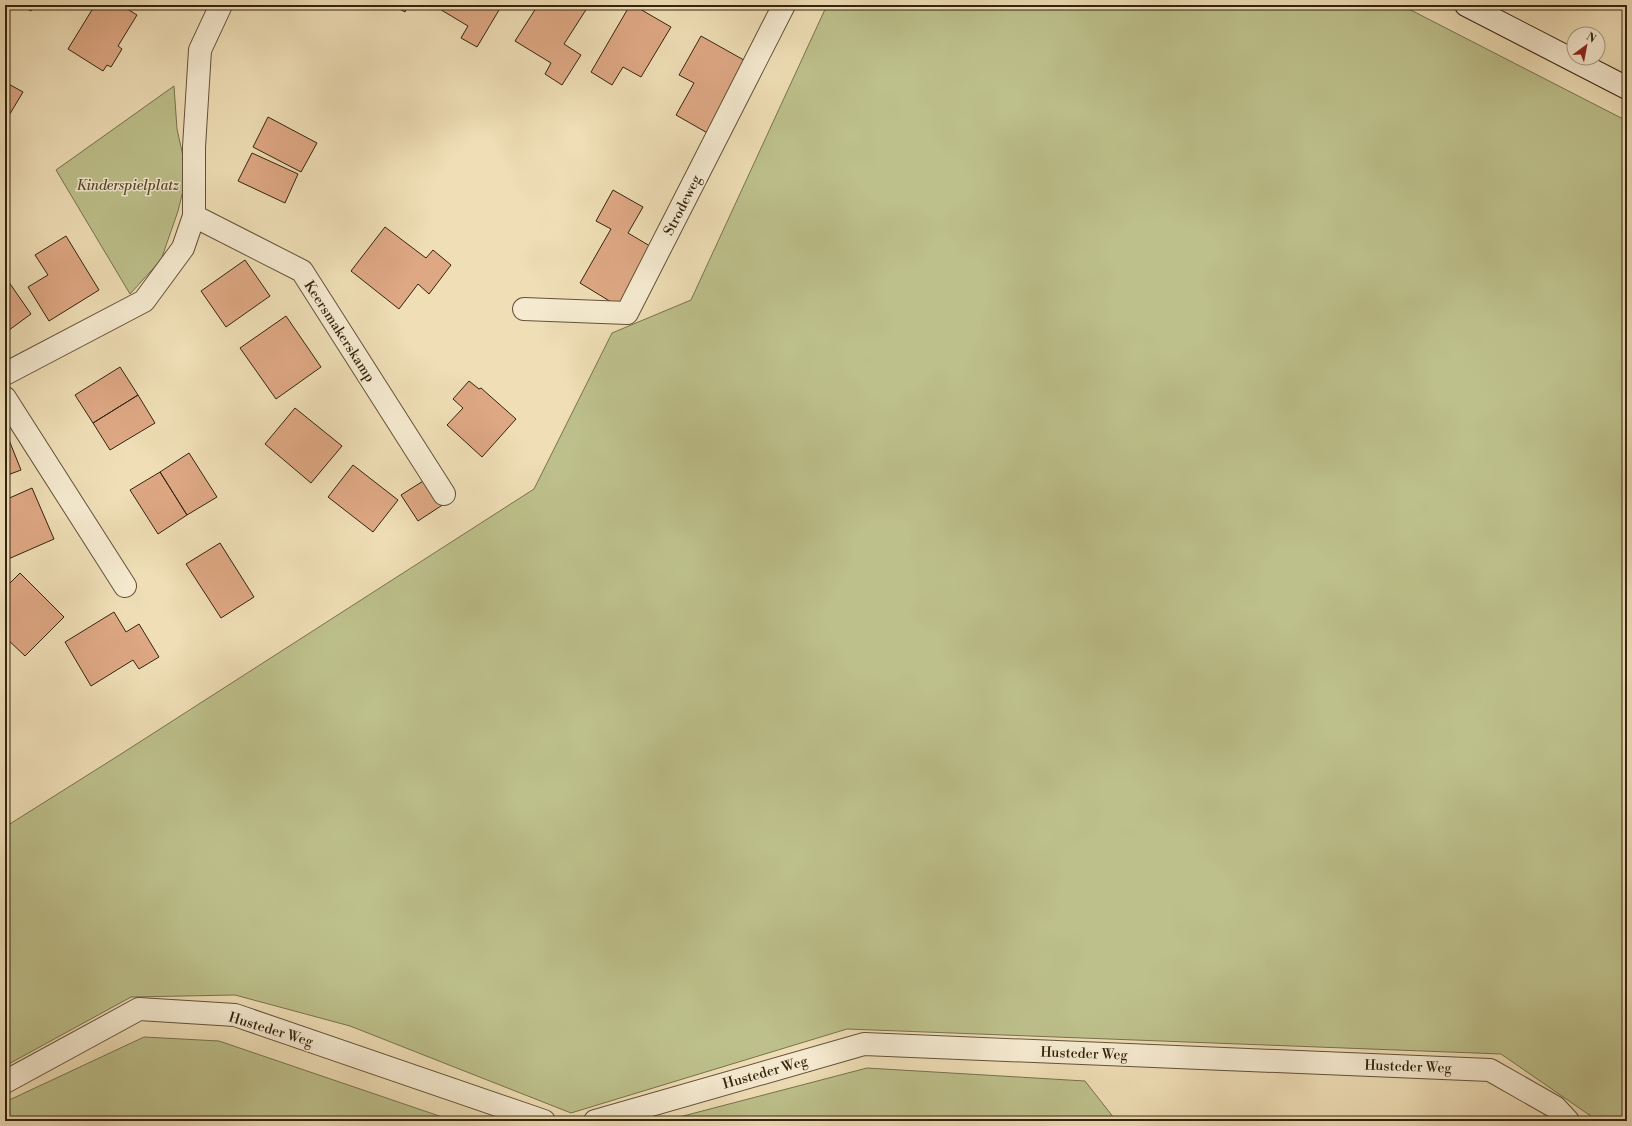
<svg xmlns="http://www.w3.org/2000/svg" width="1632" height="1126" font-family="'Libre Bodoni',serif">
  <style>
    .green { fill: #bdc08b; stroke: #78724d }
    .building { fill: #dea884; stroke: #34240f }
    .lines { fill: none; stroke-linecap: round; stroke-linejoin: round }
    .minor-casing { stroke: #635239; stroke-width: 24 }
    .secondary-casing { stroke: #34240f; stroke-width: 24 }
    .minor { stroke: #f5ead0; stroke-width: 22 }
    .secondary { stroke: #f5ead0; stroke-width: 22 }
    .labels { text-anchor: middle; stroke-width: 3; stroke-linejoin: round; paint-order: stroke }
    .park-label { font-size: 14px; font-style: italic; fill: #564b2e; stroke: #f5ead0 }
    .street-label { font-size: 14px; fill: #34240f; stroke: #f5ead0 }
  </style>
  <rect width="100%" height="100%" fill="#efdeb6"/>
  <filter id="stains"><feTurbulence type="fractalNoise" baseFrequency=".005" numOctaves="4"/><feColorMatrix values="0 0 0 0 .2 0 0 0 0 .09 0 0 0 0 .02 0 0 0 .5 -.17"/></filter>
  <radialGradient id="worn" r=".72"><stop offset=".6" stop-color="#630" stop-opacity="0"/><stop offset="1" stop-color="#630" stop-opacity=".3"/></radialGradient>
  <path class="green" d="M827,5H1401L1627,121V1121H1598L1501,1054L847,1029L571,1113L350,1026L235,995L131,997L5,1066V827L121,754L534,489L612,333L691,300Z
    M174,86L177,129L187,174L178,211L161,260L130,294L56,170Z
    M144,1037L219,1041L454,1121H5V1102Z
    M867,1068L1085,1081L1114,1118L1112,1121H664Z"/>
  <path class="building" d="M5,5H12L5,15Z
    M20,5H34L31,11Z
    M95,5H121L137,15L118,46L122,49L111,67L107,65L103,71L68,49Z
    M392,5H408L405,12Z
    M433,5H502L477,47L461,38L468,26Z
    M538,5H589L564,44L581,55L562,85L545,74L551,63L515,41Z
    M630,5H633L671,27L641,77L623,67L612,85L591,72Z
    M701,36L751,64L711,135L676,115L694,83L679,75Z
    M5,82L23,92L5,122Z
    M268,117L317,143L301,172L253,147Z
    M252,153L298,174L285,203L238,181Z
    M613,190L643,207L628,233L655,249L621,308L580,283L611,229L596,221Z
    M385,227L426,258L433,250L451,265L429,294L418,284L399,309L351,271Z
    M66,236L99,290L49,321L28,287L48,275L35,255Z
    M245,260L270,296L226,327L201,291Z
    M6,278L31,314L5,333V279Z
    M286,316L321,367L276,399L240,348Z
    M120,367L138,395L93,423L75,395Z
    M469,381L479,389L481,388L516,419L482,457L447,425L463,408L453,399Z
    M138,395L155,423L110,450L93,423Z
    M295,408L342,446L311,483L265,444Z
    M5,430L21,470L5,476Z
    M189,453L217,497L187,515L160,472Z
    M353,465L398,500L373,532L328,497Z
    M160,472L187,515L158,534L130,490Z
    M428,478L444,504L418,521L401,495Z
    M32,488L54,539L6,560L5,500Z
    M220,543L254,597L221,618L186,564Z
    M20,573L64,617L25,656L5,637V588Z
    M114,612L126,632L139,624L159,657L139,669L133,660L91,686L65,642Z"/>
  <g class="lines">
    <defs>
      <path id="minor" d="M194,216L302,271L444,494
        M524,309L627,313L784,5
        M5,374L144,301L183,248L194,216V147L200,50L221,5
        M5,398L125,586
        M5,1082L139,1009L235,1015L544,1121
        M595,1121L864,1044L1490,1070L1555,1107L1568,1121"/>
      <path id="secondary" d="M1466,5L1627,88"/>
    </defs>
    <use href="#minor" class="minor-casing"/>
    <use href="#secondary" class="secondary-casing"/>
    <use href="#minor" class="minor"/>
    <use href="#secondary" class="secondary"/>
  </g>
  <g class="labels">
    <g class="park-label">
      <text x="128" y="190">Kinderspielplatz</text>
    </g>
    <g class="street-label">
      <text transform="translate(682 205) rotate(-63)" y="5">Strodeweg</text>
      <text transform="translate(340 331) rotate(57)" y="5">Keersmakerskamp</text>
      <text transform="translate(271 1029) rotate(17)" y="5">Husteder Weg</text>
      <text transform="translate(1084 1053) rotate(2)" y="5">Husteder Weg</text>
      <text transform="translate(1408 1066) rotate(2)" y="5">Husteder Weg</text>
      <text transform="translate(765 1072) rotate(-16)" y="5">Husteder Weg</text>
    </g>
  </g>
  <rect width="1632" height="1126" fill="none" stroke="#efdeb6" stroke-width="20"/>
  <rect x="6" y="6" width="1620" height="1114" fill="none" stroke="#34240f" stroke-width="2"/>
  <rect x="10" y="10" width="1612" height="1106" fill="none" stroke="#34240f"/>
  <g transform="translate(1586 46) rotate(32)"><circle r="19" fill="#f5ead0" stroke="#a89b83"/>
  <path d="M0-3L7 15L0 10L-7 15Z" fill="#8f2418"/>
  <text y="-6" font-size="11" font-weight="bold" text-anchor="middle" fill="#34240f">N</text>
  </g>
  <rect width="100%" height="100%" filter="url(#stains)"/>
  <rect width="100%" height="100%" fill="url(#worn)"/>
</svg>
